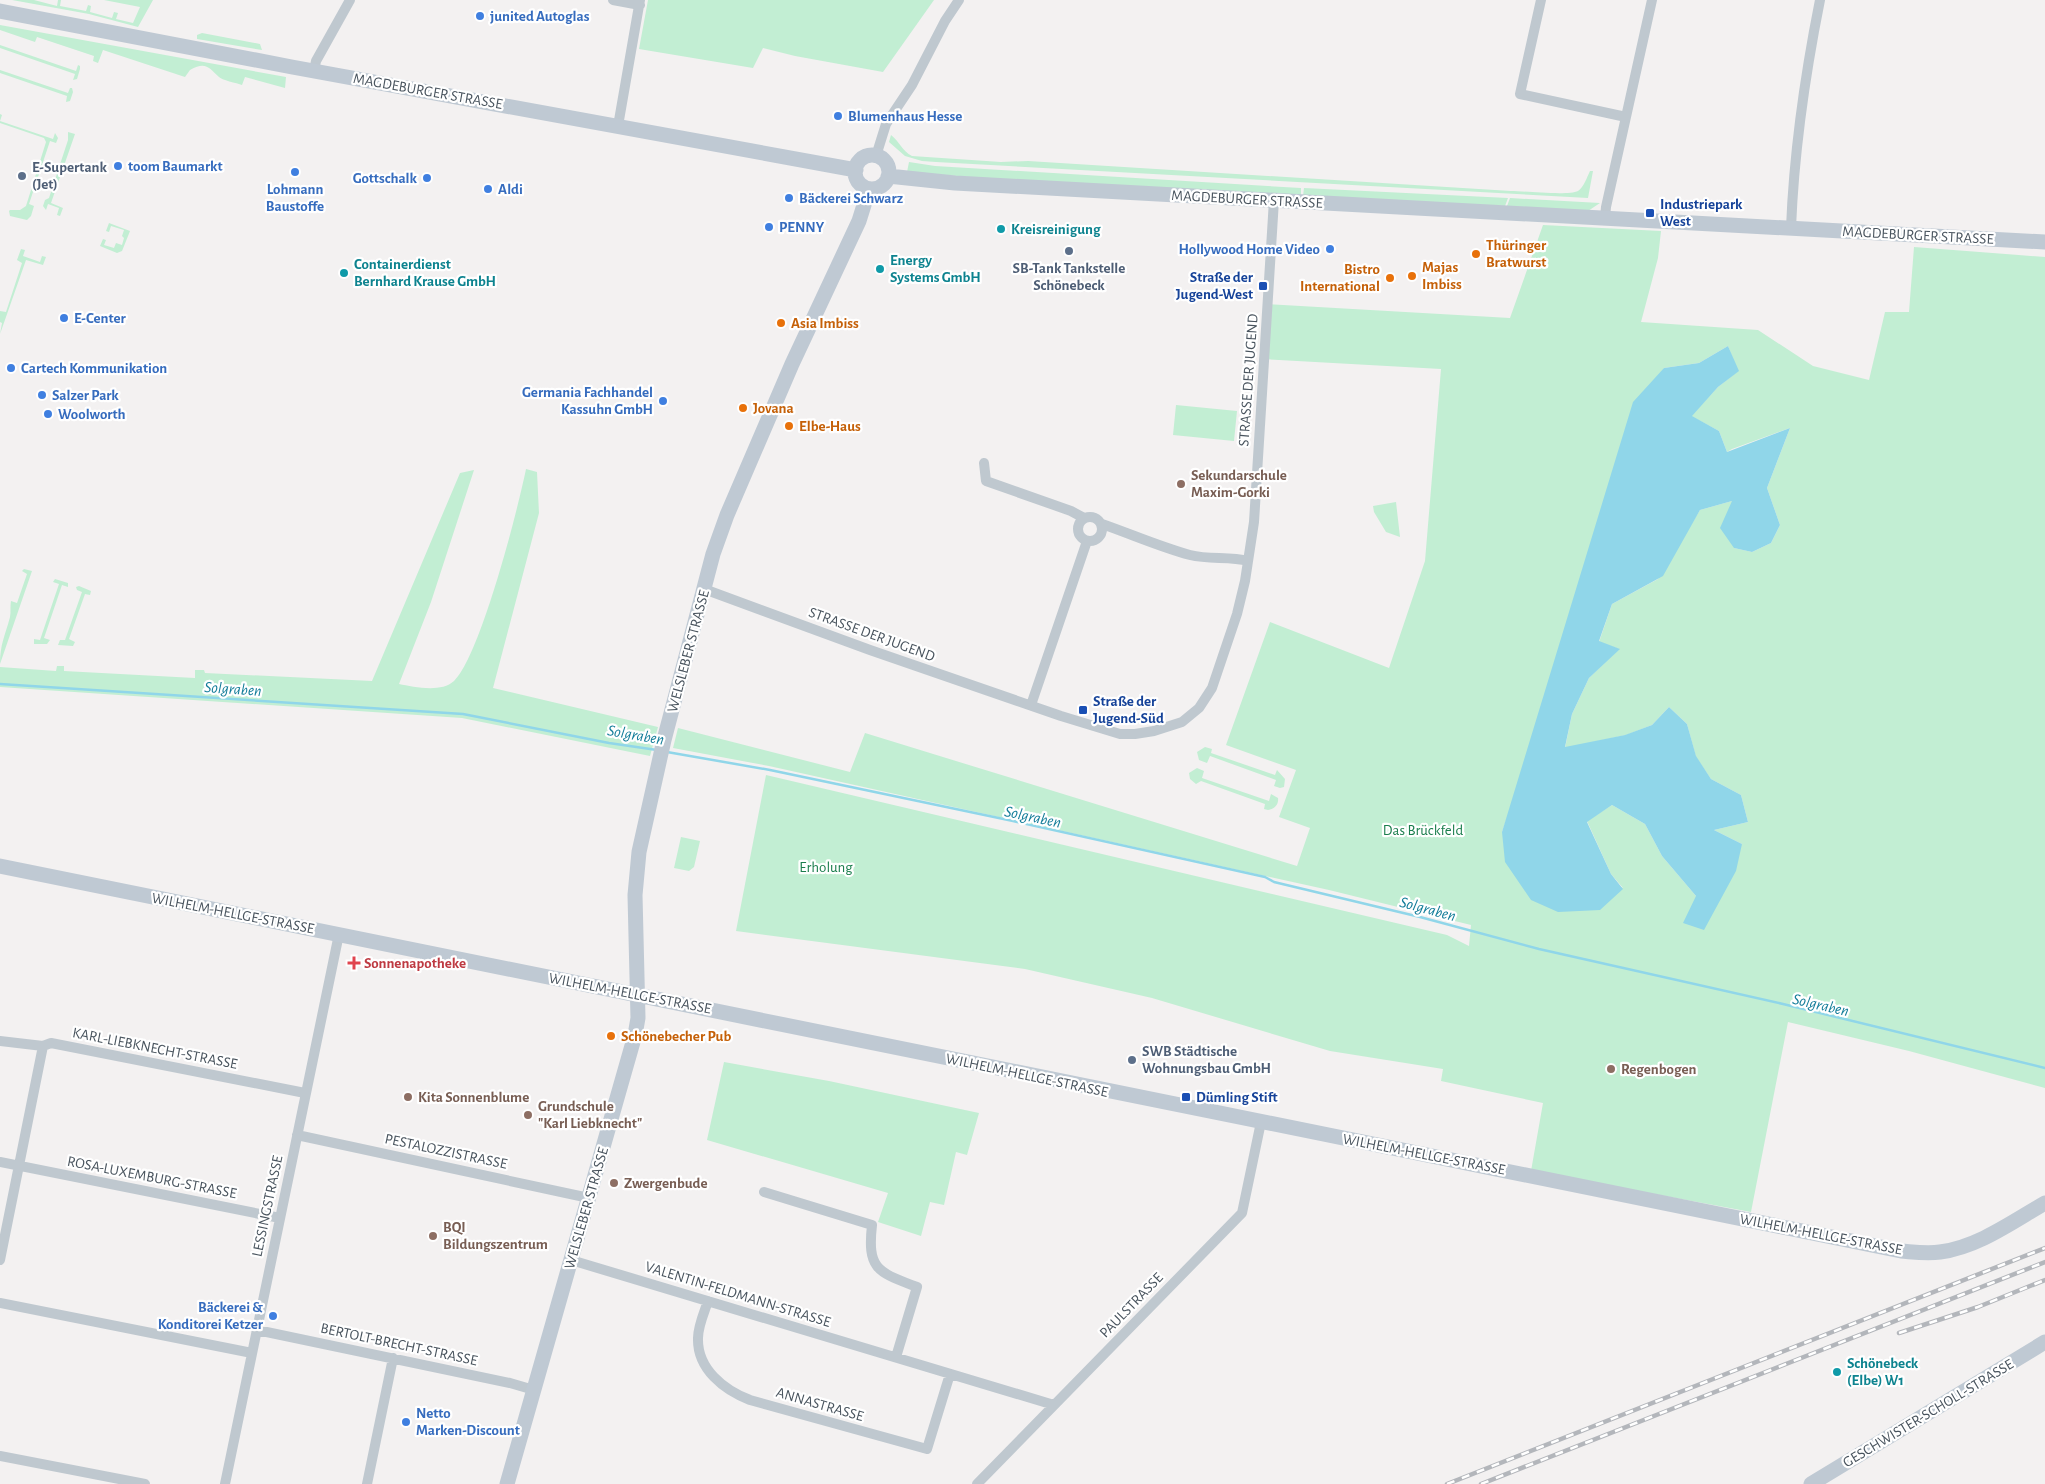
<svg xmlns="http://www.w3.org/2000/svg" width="2045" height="1484" font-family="'Alegreya Sans',sans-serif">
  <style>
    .green { fill: #c2eed3; fill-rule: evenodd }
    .water { fill: #90d6e9 }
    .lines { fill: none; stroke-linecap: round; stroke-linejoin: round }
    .stream { stroke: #90d6e9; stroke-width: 2.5 }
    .street { stroke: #bfc8cf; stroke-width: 10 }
    .secondary { stroke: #bfc9d3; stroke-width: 15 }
    .rail-casing { stroke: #b3b6bb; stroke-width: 4.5 }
    .rail { stroke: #fff; stroke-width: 2.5; stroke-dasharray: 8; stroke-linecap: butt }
    .shop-dot { fill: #3f7fe0; stroke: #fff; stroke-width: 2 }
    .service-dot { fill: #5c6f8a; stroke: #fff; stroke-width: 2 }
    .transit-dot { fill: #1a4fb4; stroke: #fff; stroke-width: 2 }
    .culture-dot { fill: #0f9aa8; stroke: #fff; stroke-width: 2 }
    .food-dot { fill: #e8710a; stroke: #fff; stroke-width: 2 }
    .education-dot { fill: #8d6e63; stroke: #fff; stroke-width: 2 }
    .health-dot { fill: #e0444e; stroke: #fff; stroke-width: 2 }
    .labels { text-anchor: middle; stroke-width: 4.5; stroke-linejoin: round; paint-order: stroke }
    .shop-label { font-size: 15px; font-weight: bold; fill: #366cbe; stroke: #fff; text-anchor: start }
    .street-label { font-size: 15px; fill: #49545e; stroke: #fff }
    .service-label { font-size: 15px; font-weight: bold; fill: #4e5e75; stroke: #fff; text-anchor: start }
    .transit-label { font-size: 15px; font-weight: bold; fill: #164399; stroke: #fff; text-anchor: start }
    .culture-label { font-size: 15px; font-weight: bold; fill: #0d838f; stroke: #fff; text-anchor: start }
    .food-label { font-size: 15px; font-weight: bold; fill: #c56008; stroke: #fff; text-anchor: start }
    .education-label { font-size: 15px; font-weight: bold; fill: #785e54; stroke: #fff; text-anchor: start }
    .park-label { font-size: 15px; fill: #1b7e4d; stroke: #fff }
    .health-label { font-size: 15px; font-weight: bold; fill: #be3a42; stroke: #fff; text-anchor: start }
    .water-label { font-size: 16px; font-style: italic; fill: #127c99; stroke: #fff }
  </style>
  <rect width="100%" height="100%" fill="#f3f1f1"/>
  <path class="green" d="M12,0H34L57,6L58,0H61L60,6L86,11L88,5L91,6L90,12L112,18L114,12L118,13L116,19L133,23L140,7L104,0H153L138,27L89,14Z
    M648,0H934L883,72L795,56L763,48L753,68L639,49Z
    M0,25L286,77L285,88L245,77L242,85C237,83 221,80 219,77C209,68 206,61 190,70L185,77L103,50L98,63L93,61L94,56L37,37L35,42L0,30Z
    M202,33L260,44L262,50L197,39V35Z
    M0,45L76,71L78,65L80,66V69L77,79L73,80L75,74L0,48Z
    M0,70L68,93L70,88H72L73,92L70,101L66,102L67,96L0,73Z
    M0,114L2,115L0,121L53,139L55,133L58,138L56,143L50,141L29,204L34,206L31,216L27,220L10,216L9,211L10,210H20L26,206L46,142L44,138L0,123Z
    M68,132L75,134L51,203L63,208L60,216L57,215L59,208L48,204L46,210L43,206L45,200L49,198L68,140Z
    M891,135C900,142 902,151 912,156L1001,162L1028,161L1511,191C1525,191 1568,196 1578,191C1584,187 1587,177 1590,171H1593L1588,198L936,162L922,161L905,156L889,142Z
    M909,162L935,166L1301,188V196L1030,182L907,172Z
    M1304,188L1508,198L1505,206L1303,196Z
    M1510,198L1600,203L1588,211L1507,206Z
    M109,223L130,231L122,251L117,253L100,246L103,239L106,240L104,245L114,248L116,243L122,245L124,238L122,236L124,230L111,226L109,232L106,231Z
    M1543,225L1661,231L1658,258L1641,322L1758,330L1813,366L1869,380L1885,312H1909L1914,247L2045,257V1088L1909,1051L1788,1022L1751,1212L1531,1171L1543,1103L1441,1081L1443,1069L1330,1051L1152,998L1025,969L736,931L766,775L1447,935L1469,946L1471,925L1329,890L769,766L673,748L678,728L850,772L865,733L1297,866L1310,828L1279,817L1296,770L1226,745L1270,622L1389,668L1425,561L1441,369L1262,359L1267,304L1510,318ZM1728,346L1738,371L1718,387L1691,416L1719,431L1727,452L1732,449L1790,428L1767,488L1780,525L1771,543L1752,552L1734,548L1732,501L1700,510L1658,579L1612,604L1599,642L1619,649L1589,678L1572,714L1565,748L1626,735L1652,725L1669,707L1687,724L1696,757L1711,779L1741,795L1748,822L1714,830L1742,844L1696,896L1662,856L1645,824L1612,805L1587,821L1611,874L1623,888L1502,832L1664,368L1699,363Z
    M21,249L25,250L23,256L40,262L42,256L46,257L43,265L26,260L0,334L2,323L0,322V311L6,312L22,263L17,260Z
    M1176,405L1237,411L1234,441L1173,435Z
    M526,469L537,472L539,513L493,688L658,727L650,756L462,718L0,687V667L56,671L57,666H64V671L195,678V670H204L205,673L372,681L460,473L474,470L431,602L399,684C414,687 441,693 454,681C480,657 518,509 526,469Z
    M1396,502L1400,537L1386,532L1374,512L1373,506Z
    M24,569L32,571L0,664C0,644 5,636 10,617C11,612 10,607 11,601L17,603L27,574L22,571Z
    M55,579L68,583V587L62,585L44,638L50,640L47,644H34V639L40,640L59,584L53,582Z
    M79,586L91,591L90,595L85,594L69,639L75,642L73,646L58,645L60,640H65L82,592L77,590L76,587Z
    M1205,747L1212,749L1211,753L1275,775L1277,770L1285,779L1284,787L1280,788L1274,786L1276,780L1210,756L1207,763L1199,760L1197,752Z
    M1197,768L1204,771L1202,778L1269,801L1271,794L1278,798C1279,805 1274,809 1268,810L1264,809L1265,804L1201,781L1196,784L1190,779L1189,773Z
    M681,837L700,841L694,867L689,871L674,868Z
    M724,1062L829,1081L979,1113L967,1155L956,1152L944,1205L930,1202L921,1236L878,1222L888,1193L707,1140Z"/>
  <path class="water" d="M1728,346L1739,371L1718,387L1692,416L1719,431L1727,452L1790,428L1767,488L1780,525L1771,543L1752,552L1734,548L1720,528L1732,501L1700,510L1663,576L1612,604L1599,641L1620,649L1589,678L1572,714L1565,747L1625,735L1652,725L1669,707L1687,724L1696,756L1711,779L1741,795L1748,822L1714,830L1742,844L1736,871L1704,930L1683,923L1696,896L1662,856L1645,824L1612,805L1587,822L1611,874L1623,889L1600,910L1558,912L1531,900L1505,862L1502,832L1633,402L1664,368L1699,363Z"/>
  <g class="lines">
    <path class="stream" d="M0,684L463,714L609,743L657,750
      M667,752L770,770L1013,821L1265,877L1274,882L1420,917L1539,949L1783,1004L2045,1068"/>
    <path class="street" d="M613,0L640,5
      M1541,0L1520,94L1626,117
      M314,71L316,61L350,0
      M618,126L640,0
      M876,156L886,124L912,85L945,21L959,0
      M1605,218L1606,207L1652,0
      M1791,228C1794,151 1805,75 1820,0
      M984,463L986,481L1071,511L1084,518
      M1078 529a12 12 0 1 1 24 0a12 12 0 1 1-24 0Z
      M1102,524C1131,534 1160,547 1190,555C1210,560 1229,556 1248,561
      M704,589L870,650L1061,716L1120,734H1135L1154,731L1182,722L1199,708L1212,688L1237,614L1245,581L1254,522L1274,200
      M1031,705L1087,541
      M0,1041L43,1046L51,1043L305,1093
      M297,1135L589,1198
      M0,1162L280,1218
      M764,1192L872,1225C867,1270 878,1272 917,1287L896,1357
      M0,1260L43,1046
      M571,1260L1054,1405
      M708,1301C704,1313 698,1326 698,1338C697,1369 724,1390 750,1400L927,1449L950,1374
      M0,1303L252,1353
      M257,1330L510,1383L534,1390
      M0,1456L145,1484
      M225,1484L339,934
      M367,1484L393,1358
      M977,1484L1242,1213L1261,1122"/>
    <path class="secondary" d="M0,11L292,67L856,170
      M855 172a17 17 0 1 1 34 0a17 17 0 1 1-34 0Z
      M888,176L955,183L2045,242
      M0,866L1901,1251C1914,1252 1927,1254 1940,1252C1978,1247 2012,1222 2045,1203
      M507,1484L635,1035L638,1018L635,895L639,852L664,740L713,554L727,515L792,364L859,221L869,189
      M1811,1484L2045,1342"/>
    <defs>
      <path id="rail" d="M1899,1333L1978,1307L2045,1280
        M1447,1484L2045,1248
        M1481,1484L2045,1262"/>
    </defs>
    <use href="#rail" class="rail-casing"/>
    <use href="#rail" class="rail"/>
  </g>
  <g class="shop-dot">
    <circle cx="480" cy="16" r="5"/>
    <circle cx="838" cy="116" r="5"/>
    <circle cx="118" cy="166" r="5"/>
    <circle cx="295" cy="172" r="5"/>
    <circle cx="427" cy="178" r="5"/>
    <circle cx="488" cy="189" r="5"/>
    <circle cx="789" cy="198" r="5"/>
    <circle cx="769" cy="227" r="5"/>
    <circle cx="1330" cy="249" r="5"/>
    <circle cx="64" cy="318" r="5"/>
    <circle cx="11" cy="368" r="5"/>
    <circle cx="42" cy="395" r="5"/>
    <circle cx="663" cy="401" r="5"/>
    <circle cx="48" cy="414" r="5"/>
    <circle cx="273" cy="1316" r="5"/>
    <circle cx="406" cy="1422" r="5"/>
  </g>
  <g class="service-dot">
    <circle cx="22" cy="176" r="5"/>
    <circle cx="1069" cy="251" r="5"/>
    <circle cx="1132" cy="1060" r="5"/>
  </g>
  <g class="transit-dot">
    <rect x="1645" y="208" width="10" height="10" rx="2.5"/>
    <rect x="1258" y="281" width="10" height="10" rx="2.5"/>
    <rect x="1078" y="705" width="10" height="10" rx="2.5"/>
    <rect x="1181" y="1092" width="10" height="10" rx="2.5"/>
  </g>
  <g class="culture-dot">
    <circle cx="1001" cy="229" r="5"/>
    <circle cx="880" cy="269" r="5"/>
    <circle cx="344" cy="273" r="5"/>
    <circle cx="1837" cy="1372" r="5"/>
  </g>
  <g class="food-dot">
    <circle cx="1476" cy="254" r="5"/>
    <circle cx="1412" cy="276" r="5"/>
    <circle cx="1390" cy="278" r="5"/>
    <circle cx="781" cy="323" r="5"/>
    <circle cx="743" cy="408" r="5"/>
    <circle cx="789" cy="426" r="5"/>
    <circle cx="611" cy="1036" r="5"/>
  </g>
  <g class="education-dot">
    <circle cx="1181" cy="484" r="5"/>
    <circle cx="1611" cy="1069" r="5"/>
    <circle cx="408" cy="1097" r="5"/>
    <circle cx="528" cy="1115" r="5"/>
    <circle cx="614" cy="1183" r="5"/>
    <circle cx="433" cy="1236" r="5"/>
  </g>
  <path class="health-dot" d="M351.5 955.5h5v5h5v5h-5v5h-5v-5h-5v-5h5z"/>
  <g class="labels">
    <g class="shop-label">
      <text x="490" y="21">junited Autoglas</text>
      <text x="848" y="121">Blumenhaus Hesse</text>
      <text x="128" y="171">toom Baumarkt</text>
      <text x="417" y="183" text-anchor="end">Gottschalk</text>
      <text x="295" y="194" text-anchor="middle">Lohmann<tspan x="295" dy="17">Baustoffe</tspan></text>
      <text x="498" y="194">Aldi</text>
      <text x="799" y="203">Bäckerei Schwarz</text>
      <text x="779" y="232">PENNY</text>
      <text x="1320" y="254" text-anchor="end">Hollywood Home Video</text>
      <text x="74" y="323">E-Center</text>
      <text x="21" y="373">Cartech Kommunikation</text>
      <text x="653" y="397" text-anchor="end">Germania Fachhandel<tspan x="653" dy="17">Kassuhn GmbH</tspan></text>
      <text x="52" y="400">Salzer Park</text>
      <text x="58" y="419">Woolworth</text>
      <text x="263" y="1312" text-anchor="end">Bäckerei &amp;<tspan x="263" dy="17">Konditorei Ketzer</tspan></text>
      <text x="416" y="1418">Netto<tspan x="416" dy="17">Marken-Discount</tspan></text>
    </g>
    <g class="street-label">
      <text transform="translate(428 91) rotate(10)" y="5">MAGDEBURGER STRASSE</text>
      <text transform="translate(1247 199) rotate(3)" y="5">MAGDEBURGER STRASSE</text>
      <text transform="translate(1918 235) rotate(3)" y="5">MAGDEBURGER STRASSE</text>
      <text transform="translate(1248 380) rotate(-86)" y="5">STRASSE DER JUGEND</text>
      <text transform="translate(872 634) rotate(20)" y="5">STRASSE DER JUGEND</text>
      <text transform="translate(688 651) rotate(-75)" y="5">WELSLEBER STRASSE</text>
      <text transform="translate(233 913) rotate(11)" y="5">WILHELM-HELLGE-STRASSE</text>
      <text transform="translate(630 993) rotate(11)" y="5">WILHELM-HELLGE-STRASSE</text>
      <text transform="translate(155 1048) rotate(11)" y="5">KARL-LIEBKNECHT-STRASSE</text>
      <text transform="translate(1027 1075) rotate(12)" y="5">WILHELM-HELLGE-STRASSE</text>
      <text transform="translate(446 1151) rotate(12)" y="5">PESTALOZZISTRASSE</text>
      <text transform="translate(1424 1154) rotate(11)" y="5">WILHELM-HELLGE-STRASSE</text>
      <text transform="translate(152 1177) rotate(11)" y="5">ROSA-LUXEMBURG-STRASSE</text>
      <text transform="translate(267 1206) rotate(-78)" y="5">LESSINGSTRASSE</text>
      <text transform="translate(586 1208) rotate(-74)" y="5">WELSLEBER STRASSE</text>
      <text transform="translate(1821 1234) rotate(11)" y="5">WILHELM-HELLGE-STRASSE</text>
      <text transform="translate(738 1294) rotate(17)" y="5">VALENTIN-FELDMANN-STRASSE</text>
      <text transform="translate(1131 1305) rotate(-46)" y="5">PAULSTRASSE</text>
      <text transform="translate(399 1344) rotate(12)" y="5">BERTOLT-BRECHT-STRASSE</text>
      <text transform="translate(820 1404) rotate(16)" y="5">ANNASTRASSE</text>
      <text transform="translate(1928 1413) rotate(-31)" y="5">GESCHWISTER-SCHOLL-STRASSE</text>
    </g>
    <g class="service-label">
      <text x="32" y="172">E-Supertank<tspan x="32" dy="17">(Jet)</tspan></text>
      <text x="1069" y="273" text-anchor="middle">SB-Tank Tankstelle<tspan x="1069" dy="17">Schönebeck</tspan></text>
      <text x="1142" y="1056">SWB Städtische<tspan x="1142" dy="17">Wohnungsbau GmbH</tspan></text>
    </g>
    <g class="transit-label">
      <text x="1660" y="209">Industriepark<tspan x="1660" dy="17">West</tspan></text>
      <text x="1253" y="282" text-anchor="end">Straße der<tspan x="1253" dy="17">Jugend-West</tspan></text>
      <text x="1093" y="706">Straße der<tspan x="1093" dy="17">Jugend-Süd</tspan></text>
      <text x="1196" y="1102">Dümling Stift</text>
    </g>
    <g class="culture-label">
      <text x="1011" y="234">Kreisreinigung</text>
      <text x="890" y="265">Energy<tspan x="890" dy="17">Systems GmbH</tspan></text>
      <text x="354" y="269">Containerdienst<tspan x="354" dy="17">Bernhard Krause GmbH</tspan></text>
      <text x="1847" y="1368">Schönebeck<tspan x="1847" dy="17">(Elbe) W1</tspan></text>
    </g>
    <g class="food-label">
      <text x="1486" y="250">Thüringer<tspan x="1486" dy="17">Bratwurst</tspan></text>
      <text x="1422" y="272">Majas<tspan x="1422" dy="17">Imbiss</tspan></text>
      <text x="1380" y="274" text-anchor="end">Bistro<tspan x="1380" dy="17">International</tspan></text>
      <text x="791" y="328">Asia Imbiss</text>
      <text x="753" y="413">Jovana</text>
      <text x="799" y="431">Elbe-Haus</text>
      <text x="621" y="1041">Schönebecher Pub</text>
    </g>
    <g class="education-label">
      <text x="1191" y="480">Sekundarschule<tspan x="1191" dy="17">Maxim-Gorki</tspan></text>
      <text x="1621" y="1074">Regenbogen</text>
      <text x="418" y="1102">Kita Sonnenblume</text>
      <text x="538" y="1111">Grundschule<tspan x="538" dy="17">"Karl Liebknecht"</tspan></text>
      <text x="624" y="1188">Zwergenbude</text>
      <text x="443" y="1232">BQI<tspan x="443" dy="17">Bildungszentrum</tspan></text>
    </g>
    <g class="park-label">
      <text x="1423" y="835">Das Brückfeld</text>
      <text x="826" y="872">Erholung</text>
    </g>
    <g class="health-label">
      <text x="364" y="968">Sonnenapotheke</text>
    </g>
    <g class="water-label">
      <text transform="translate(233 688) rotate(4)" y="6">Solgraben</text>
      <text transform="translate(636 734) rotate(10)" y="6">Solgraben</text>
      <text transform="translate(1033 816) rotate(12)" y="6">Solgraben</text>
      <text transform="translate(1428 908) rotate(15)" y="6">Solgraben</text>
      <text transform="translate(1821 1004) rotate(13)" y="6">Solgraben</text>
    </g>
  </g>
</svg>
